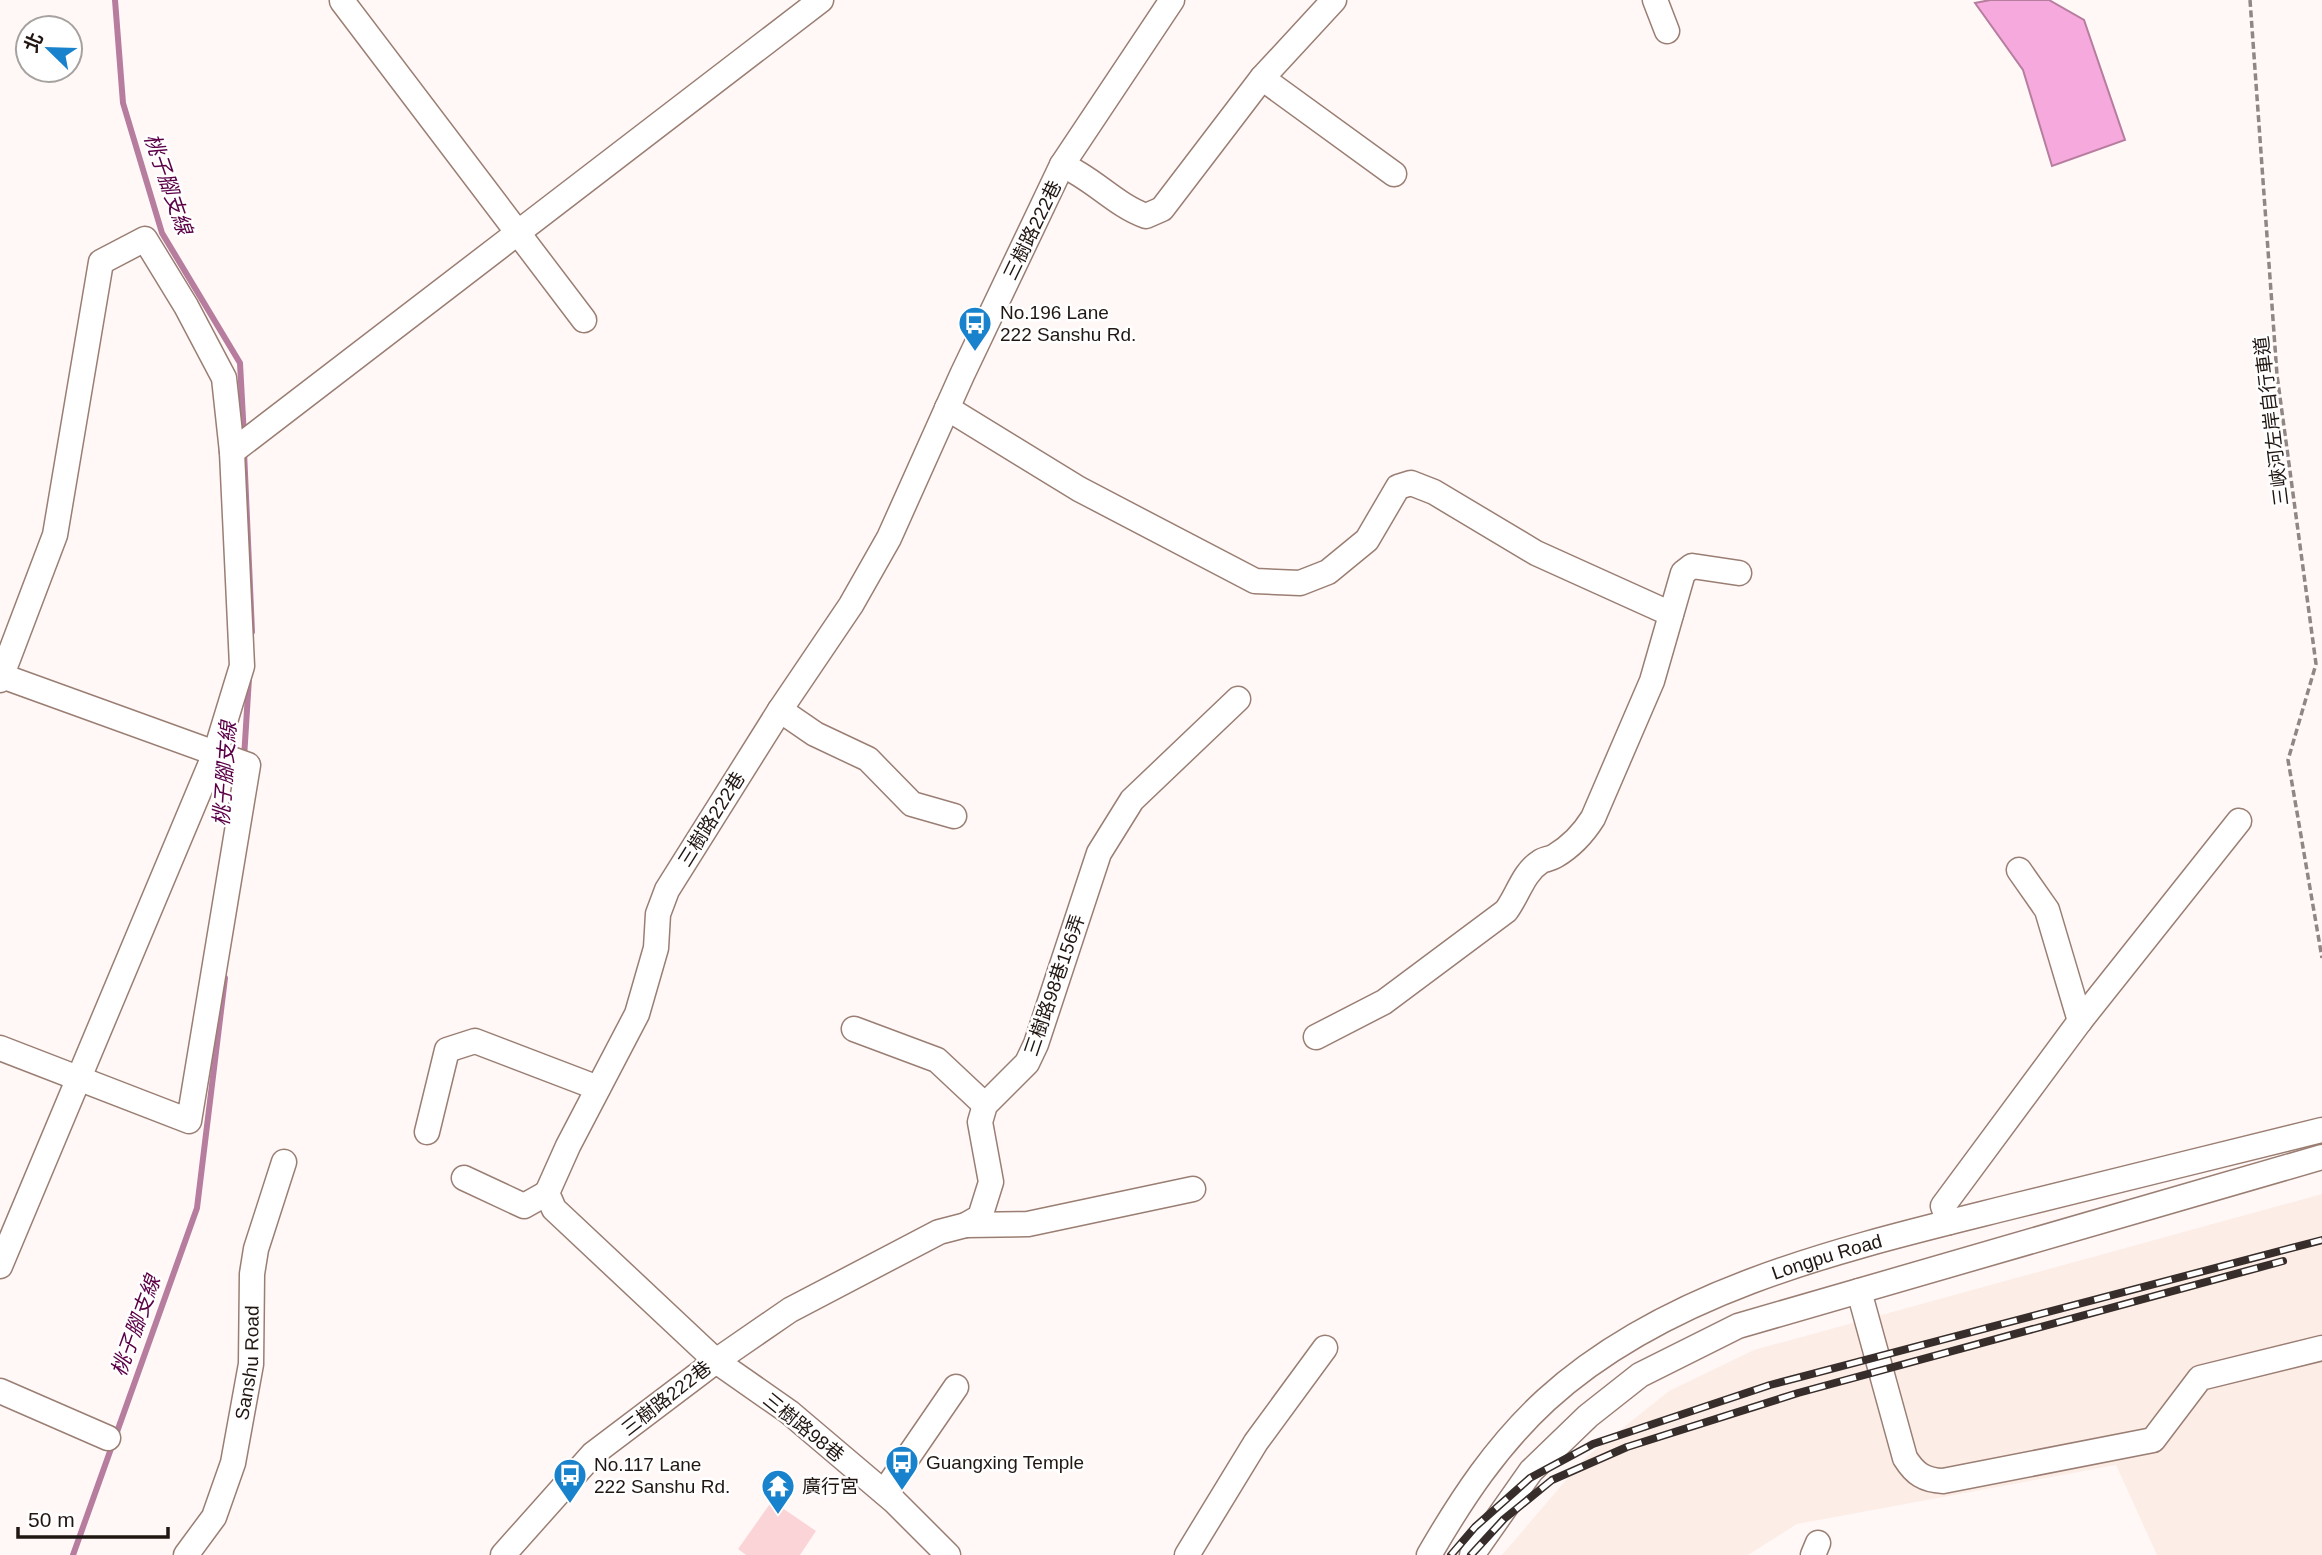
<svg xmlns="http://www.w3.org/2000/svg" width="2322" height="1555" font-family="Arial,'Noto Sans TC',sans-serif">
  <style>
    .built { fill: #fdede7 }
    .water { fill: #f6a9dc; stroke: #b67d9f; stroke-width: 2 }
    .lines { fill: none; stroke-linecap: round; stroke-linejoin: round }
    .stream { stroke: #b67d9f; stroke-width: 6 }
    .building { fill: #fbd4d8 }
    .minor-casing { stroke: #9a7e73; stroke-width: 27 }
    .path { stroke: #908784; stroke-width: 3.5; stroke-dasharray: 7 3.5; stroke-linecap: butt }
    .minor { stroke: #fff; stroke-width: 24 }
    .rail-casing { stroke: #372d2a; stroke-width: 8 }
    .rail { stroke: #fff; stroke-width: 5; stroke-dasharray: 16; stroke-linecap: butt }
    .labels { text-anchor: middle; stroke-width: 5; stroke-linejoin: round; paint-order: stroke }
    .street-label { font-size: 19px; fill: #201612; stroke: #fff }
    .poi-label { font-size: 19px; fill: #201612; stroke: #fff; text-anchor: start }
    .water-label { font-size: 21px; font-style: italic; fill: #5b0047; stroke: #fff }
  </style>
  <rect width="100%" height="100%" fill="#fff8f6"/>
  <path class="built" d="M2322,1194V1555H2157L2116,1465L1797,1524L1748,1555H1502L1584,1459L1669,1391L1754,1350Z"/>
  <path class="water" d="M1990,0H2049L2084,20L2125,140L2052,166L2023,70L1975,3Z"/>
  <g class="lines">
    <path class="stream" d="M115,0L123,103L162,233L240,363L244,437
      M244,451L252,632
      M244,758L249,678
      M73,1555L197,1208L225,978"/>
  </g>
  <path class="building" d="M772,1501L816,1531L800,1555H746L738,1549Z"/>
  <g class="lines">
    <defs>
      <g id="minor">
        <path d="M1655,0L1667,31"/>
        <path d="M342,1L584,320"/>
        <path d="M1262,78L1394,174"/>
        <path d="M1062,165C1093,178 1115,205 1146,216L1162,209L1262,78L1334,0"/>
        <path d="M947,408L1079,489L1255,581L1300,583L1328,572L1367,540L1398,487L1411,483L1434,492L1536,553L1671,614"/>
        <path d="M232,452L821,0"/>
        <path d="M0,680L55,535L101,262L145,239L186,306L224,378L232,452L242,666L216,751L0,1266"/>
        <path d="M780,710L815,734L868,759L912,804L954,816"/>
        <path d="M2019,870L2047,910L2080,1021"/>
        <path d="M854,1029L937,1060L985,1105"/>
        <path d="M1316,1037L1384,1002L1506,911C1518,895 1523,873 1540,862C1544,859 1550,859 1555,856C1572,846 1583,834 1593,818L1652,681L1683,573L1692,566L1739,573"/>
        <path d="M0,1048L189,1121L248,765L2,676"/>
        <path d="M427,1132L447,1050L475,1041L598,1088"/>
        <path d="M464,1178L524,1206L547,1193"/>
        <path d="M1949,1222L1943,1206L2080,1021L2239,821"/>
        <path d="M966,1225L1028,1224L1193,1189"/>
        <path d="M1859,1291L1905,1458C1915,1474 1924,1480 1943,1481L2153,1440L2200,1378L2322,1348"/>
        <path d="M0,1391L108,1438"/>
        <path d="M884,1492L956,1387"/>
        <path id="s1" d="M186,1555L214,1517L233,1463L251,1364L252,1274L256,1249L284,1162"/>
        <path d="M503,1555L593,1454L716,1361L790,1310L939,1232L966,1225L980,1217L991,1182L980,1122L985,1105L1027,1063L1036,1044L1099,853L1132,800L1238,699"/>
        <path d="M948,1555L894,1501L789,1412L716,1361L554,1209L547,1193L568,1146L637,1014L656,948L658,914L667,890L780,710L851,605L889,538L962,375L1062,165L1172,0"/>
        <path d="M1187,1555L1256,1442L1325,1348"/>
        <path id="s2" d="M1429,1555C1462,1498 1497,1445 1546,1400C1671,1286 1855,1246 2014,1206C2117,1181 2219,1155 2322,1130"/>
        <path d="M1472,1555L1531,1471L1588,1416L1640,1375L1738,1326L2322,1157"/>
        <path d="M1813,1555L1818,1543"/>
      </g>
    </defs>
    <use href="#minor" class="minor-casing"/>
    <path class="path" d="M2250,0L2277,375L2316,664L2288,760L2322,958"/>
    <use href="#minor" class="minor"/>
    <defs>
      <path id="rail" d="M1451,1555L1475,1527L1530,1478L1593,1444L1770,1385L2322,1240
        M1471,1555L1504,1519L1552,1480L1627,1447L1798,1393L2283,1261"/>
    </defs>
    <use href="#rail" class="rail-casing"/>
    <use href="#rail" class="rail"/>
  </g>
  <defs>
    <symbol id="bus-pin" viewBox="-11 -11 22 30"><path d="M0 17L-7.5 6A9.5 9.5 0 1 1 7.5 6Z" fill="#1982cc" stroke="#fff"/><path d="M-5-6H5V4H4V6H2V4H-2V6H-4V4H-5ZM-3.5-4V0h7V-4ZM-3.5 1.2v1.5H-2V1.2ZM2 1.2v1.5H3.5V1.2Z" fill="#fff"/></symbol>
    <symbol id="temple-pin" viewBox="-11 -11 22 30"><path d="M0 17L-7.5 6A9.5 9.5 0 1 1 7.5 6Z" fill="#1982cc" stroke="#fff"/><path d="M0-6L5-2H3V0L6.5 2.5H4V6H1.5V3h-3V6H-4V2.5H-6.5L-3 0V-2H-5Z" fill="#fff"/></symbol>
  </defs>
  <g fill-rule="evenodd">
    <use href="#bus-pin" x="956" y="304" width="38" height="52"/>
    <use href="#bus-pin" x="883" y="1443" width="38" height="52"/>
    <use href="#bus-pin" x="551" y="1456" width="38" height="52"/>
    <use href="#temple-pin" x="759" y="1467" width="38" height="52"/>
  </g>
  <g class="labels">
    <g class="street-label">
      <text transform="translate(1032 230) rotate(-64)" y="7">三樹路222巷</text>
      <text transform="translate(2271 421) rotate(-97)" y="7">三峽河左岸自行車道</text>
      <text transform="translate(711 819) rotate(-58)" y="7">三樹路222巷</text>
      <text transform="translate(1054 985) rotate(-71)" y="7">三樹路98巷156弄</text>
      <text dy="7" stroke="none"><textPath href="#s2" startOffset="513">Longpu Road</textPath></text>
      <text dy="7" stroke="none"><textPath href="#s1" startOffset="206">Sanshu Road</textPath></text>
      <text transform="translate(666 1398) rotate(-38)" y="7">三樹路222巷</text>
      <text transform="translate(804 1427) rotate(39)" y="7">三樹路98巷</text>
    </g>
    <g class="poi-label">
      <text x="1000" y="319">No.196 Lane<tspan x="1000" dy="22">222 Sanshu Rd.</tspan></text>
      <text x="926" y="1469">Guangxing Temple</text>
      <text x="594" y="1471">No.117 Lane<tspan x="594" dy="22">222 Sanshu Rd.</tspan></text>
      <text x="802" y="1493">廣行宮</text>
    </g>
    <g class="water-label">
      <text transform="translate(168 184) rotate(71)" y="7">桃子腳支線</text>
      <text transform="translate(225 774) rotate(-86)" y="7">桃子腳支線</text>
      <text transform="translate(136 1326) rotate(-70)" y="7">桃子腳支線</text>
    </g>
  </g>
  <g transform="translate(49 49) rotate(293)"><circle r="33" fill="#ffffff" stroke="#a6a2a0" stroke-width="2"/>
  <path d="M0-5L12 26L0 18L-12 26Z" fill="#1982cc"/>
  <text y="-10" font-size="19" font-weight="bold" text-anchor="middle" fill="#201612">北</text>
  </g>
  <path d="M18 1527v10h150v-10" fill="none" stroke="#201612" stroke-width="3.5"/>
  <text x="28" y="1527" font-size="21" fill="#201612" stroke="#ffffff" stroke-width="5" paint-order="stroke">50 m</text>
</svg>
